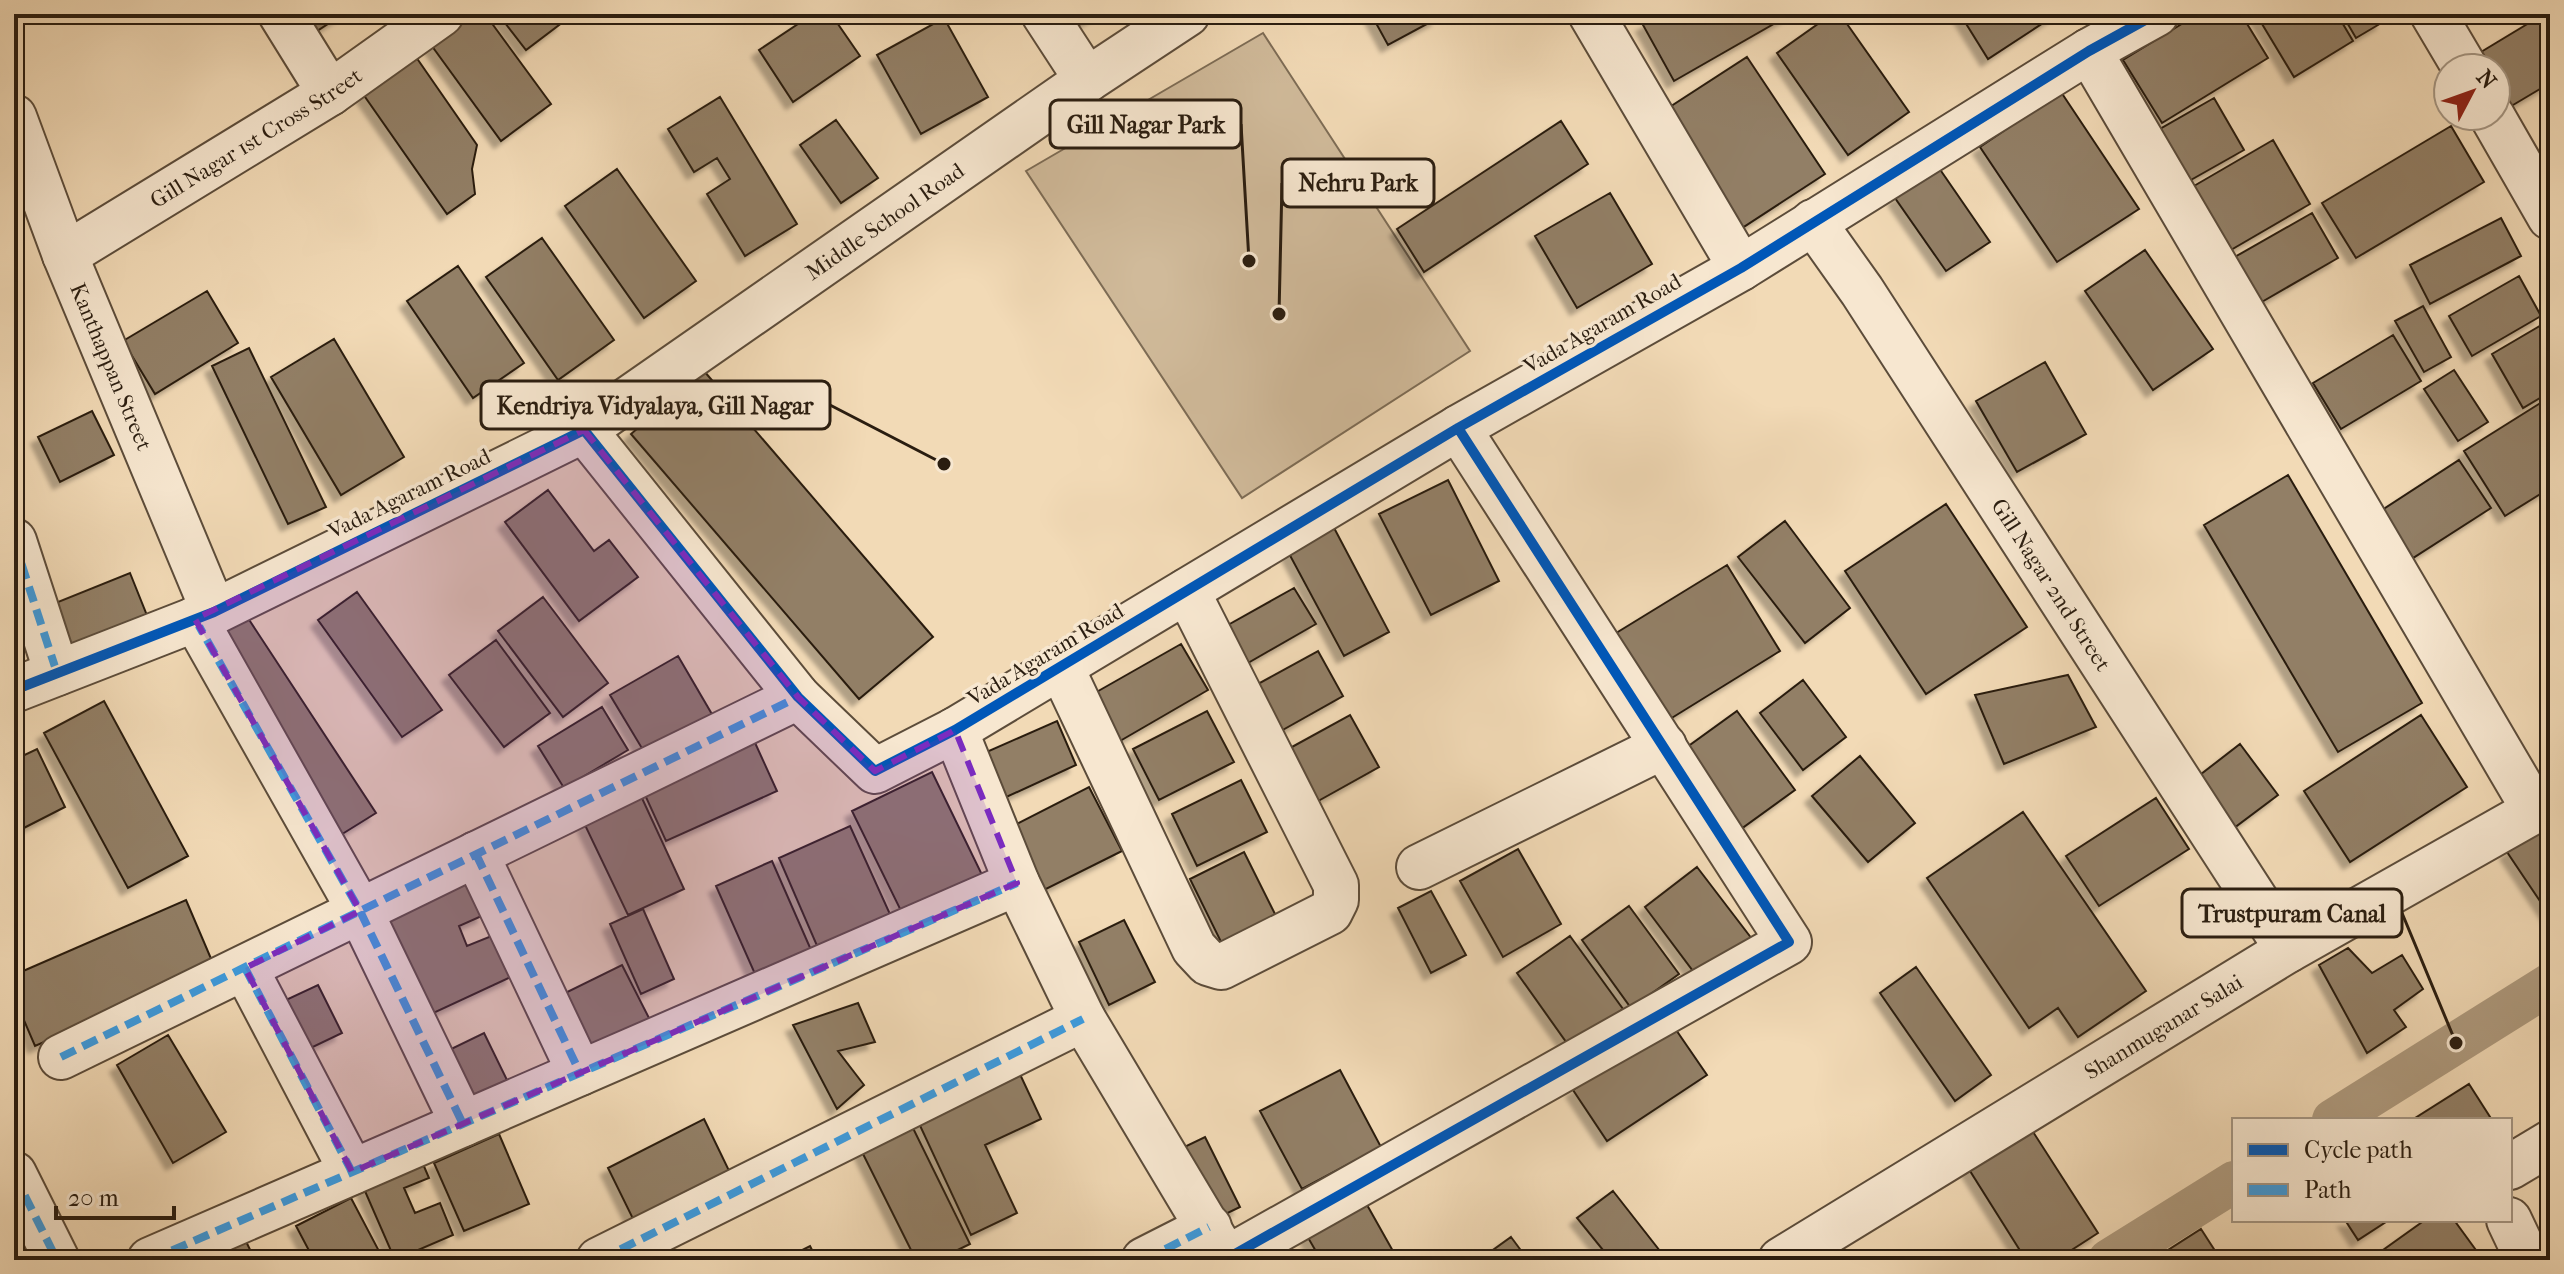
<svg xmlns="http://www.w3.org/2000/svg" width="2564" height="1274" font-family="'IM FELL French Canon',serif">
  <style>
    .green { fill: #d0ba9a; stroke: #7d6c55; stroke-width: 2 }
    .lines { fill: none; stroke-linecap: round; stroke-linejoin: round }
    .canal { stroke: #ae9a7e; stroke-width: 42 }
    .building { fill: #927f66; stroke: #2a1d10; stroke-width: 2; filter: url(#shadow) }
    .minor-casing { stroke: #5c4c3a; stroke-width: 48 }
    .minor { stroke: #f7e7d0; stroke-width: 44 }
    .quiet { stroke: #3d9bde; stroke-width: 8; stroke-dasharray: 16 8; stroke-linecap: butt }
    .cycleway-casing { stroke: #f7e7d0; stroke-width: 15 }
    .cycleway { stroke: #0057b8; stroke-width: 10 }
    .marked { fill: #7b2cbf; fill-opacity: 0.2; stroke: #7b2cbf; stroke-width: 6; stroke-dasharray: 16 10; stroke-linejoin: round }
    .labels { text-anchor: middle; stroke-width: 7; stroke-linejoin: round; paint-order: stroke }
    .street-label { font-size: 22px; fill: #2a1d10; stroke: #f7e7d0 }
    .leader { fill: none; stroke: #2a1d10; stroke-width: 3 }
    .callout-dot { fill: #2a1d10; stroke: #f7e7d0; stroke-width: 3 }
    .callout { fill: #f7e7d0; stroke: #2a1d10; stroke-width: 3 }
    .callout-label { font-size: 24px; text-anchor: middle; font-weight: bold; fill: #2a1d10 }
  </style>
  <defs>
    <filter id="shadow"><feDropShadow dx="-7" dy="7" stdDeviation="2" flood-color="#0004"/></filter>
  </defs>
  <rect width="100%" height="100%" fill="#f2dab6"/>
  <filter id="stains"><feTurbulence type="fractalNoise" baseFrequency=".0025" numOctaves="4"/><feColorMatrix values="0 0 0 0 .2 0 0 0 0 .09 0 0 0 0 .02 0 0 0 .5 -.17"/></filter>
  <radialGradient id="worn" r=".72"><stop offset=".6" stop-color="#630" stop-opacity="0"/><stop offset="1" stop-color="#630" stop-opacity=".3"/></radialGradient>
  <path class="green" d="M1263,33L1470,351L1242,498L1026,171Z"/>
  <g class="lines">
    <path class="canal" d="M2333,1120L2550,984
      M2109,1260L2234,1182"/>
  </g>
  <path class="building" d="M306,14H343L317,31Z
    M468,14H485L551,104L501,141L429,42Z
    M498,14H557L563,22L526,50Z
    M813,14H831L860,56L793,102L759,50Z
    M1063,14H1098L1072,29Z
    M1371,14H1436L1438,18L1388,45Z
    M1663,14H1791L1674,81L1643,25Z
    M1832,14H1840L1909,112L1848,155L1777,53Z
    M1960,14H2057L1988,59Z
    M2198,14H2241L2268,58L2162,123L2123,60Z
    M2256,14H2337L2353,41L2294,77Z
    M2342,14H2378L2383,22L2356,38Z
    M2544,14L2550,20V83L2508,108L2496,88V68H2484L2476,55Z
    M944,18L988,97L921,134L877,55Z
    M416,57L477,145L472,169L475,194L447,214L363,94Z
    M1747,57L1825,174L1739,230L1662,112Z
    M2061,92L2139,209L2057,262L1980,147Z
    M720,97L797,224L745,256L707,194L730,179L717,158L694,172L668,129Z
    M2214,98L2244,150L2182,185L2153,133Z
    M836,120L878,178L841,203L800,145Z
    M1561,121L1588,164L1424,272L1397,229Z
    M2451,126L2484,182L2356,258L2322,203Z
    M2273,140L2310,204L2224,254L2187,190Z
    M1939,168L1990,242L1946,271L1895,198Z
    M617,169L696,281L644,318L565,206Z
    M1610,193L1652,264L1577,308L1535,236Z
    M2312,213L2338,258L2260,303L2233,258Z
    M2501,218L2521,256L2430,304L2410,265Z
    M542,238L614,340L558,380L486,277Z
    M2145,250L2213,349L2153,390L2085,291Z
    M458,266L524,363L473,398L407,301Z
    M2519,276L2541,316L2472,356L2449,316Z
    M207,291L238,343L155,394L123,341Z
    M2423,306L2451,357L2424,372L2395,321Z
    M2550,320V392L2523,408L2492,354Z
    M2393,335L2421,381L2341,429L2313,383Z
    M334,339L404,457L341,495L271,377Z
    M249,348L326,507L288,524L212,366Z
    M2045,362L2086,434L2017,472L1976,401Z
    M2454,370L2488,422L2458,441L2424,389Z
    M704,371L933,637L859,699L631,434Z
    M2550,397V488L2505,516L2464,451Z
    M92,411L114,455L60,482L38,437Z
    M2459,460L2491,508L2413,558L2382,510Z
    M2288,475L2422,703L2338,752L2204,525Z
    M1448,480L1499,581L1431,615L1379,514Z
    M548,490L594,551L609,540L638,577L579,621L505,522Z
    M1946,504L2027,627L1926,694L1845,571Z
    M1785,521L1850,608L1805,643L1738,557Z
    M1332,524L1389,632L1344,656L1286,548Z
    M1727,565L1780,651L1662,724L1608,638Z
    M130,573L148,618L65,650L48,606Z
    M1294,588L1316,624L1241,667L1219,630Z
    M357,592L442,710L402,737L318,620Z
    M543,597L608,683L563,717L498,631Z
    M244,612L376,813L339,836L208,636Z
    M496,640L550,713L504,747L449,675Z
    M1181,644L1208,690L1120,741L1093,694Z
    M1318,651L1343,696L1272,736L1247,690Z
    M678,656L713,716L646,755L610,695Z
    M2068,675L2096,727L2004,764L1975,695Z
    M1803,680L1846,737L1803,770L1760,713Z
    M104,701L188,856L128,888L44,733Z
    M602,707L628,750L564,788L538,746Z
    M1207,711L1234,762L1159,800L1133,749Z
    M1737,711L1795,790L1741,829L1683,750Z
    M1350,715L1379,767L1311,805L1281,753Z
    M2421,715L2467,787L2350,862L2304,791Z
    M1057,721L1076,765L1002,799L982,754Z
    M751,734L777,791L666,841L640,784Z
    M2240,744L2278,795L2234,828L2196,778Z
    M37,749L65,807L14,833V760Z
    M1860,756L1915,823L1868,862L1812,796Z
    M932,772L985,881L905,919L852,811Z
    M1241,780L1267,832L1197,866L1172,814Z
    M1089,787L1122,851L1034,895L1003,831Z
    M641,796L684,889L628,915L584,823Z
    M2156,798L2189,849L2099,906L2066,856Z
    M2023,812L2146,991L2078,1037L2058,1008L2029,1028L1927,878Z
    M2550,823V916L2507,852Z
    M850,826L894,923L821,955L779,858Z
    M1518,849L1561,924L1503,957L1460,881Z
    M1244,852L1281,926L1227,954L1190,879Z
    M772,861L815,959L759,983L716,886Z
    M1697,867L1752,939L1699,979L1645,907Z
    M463,869L484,915L459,926L467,946L494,935L513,976L416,1021L367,914Z
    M1431,891L1466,955L1431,973L1398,908Z
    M186,900L215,968L35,1046L14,997V975Z
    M1629,906L1679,974L1631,1008L1582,940Z
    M643,909L674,979L641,994L610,924Z
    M1124,920L1155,982L1109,1005L1079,942Z
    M1570,936L1623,1009L1569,1046L1517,973Z
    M2348,948L2372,973L2402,955L2423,989L2394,1010L2406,1027L2367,1053L2319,965Z
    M622,965L651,1022L580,1058L551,1000Z
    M1916,967L1991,1075L1955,1101L1880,993Z
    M318,985L342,1033L294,1056L271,1007Z
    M858,1003L875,1042L838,1051L864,1085L837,1109L793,1025Z
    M1672,1024L1707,1075L1607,1141L1573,1090Z
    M484,1033L507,1080L467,1101L443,1053Z
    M168,1035L226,1132L173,1163L117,1065Z
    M1018,1070L1041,1119L985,1145L1017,1213L971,1235L916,1117Z
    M1340,1070L1381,1147L1302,1189L1260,1111Z
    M2469,1084L2492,1120H2412Z
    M704,1119L734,1181L638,1229L608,1168Z
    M909,1120L970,1244L937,1260H916L858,1144Z
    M2028,1124L2098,1233L2056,1260H2026L1965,1163Z
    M499,1134L529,1204L464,1231L434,1163Z
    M1205,1137L1240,1207L1209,1222L1174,1152Z
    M420,1157L429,1178L404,1188L415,1213L440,1203L453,1235L395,1260L361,1182Z
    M1613,1191L1667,1260H1611L1577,1218Z
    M1362,1196L1398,1260H1321L1303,1229Z
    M351,1198L380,1253L366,1260H314L296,1226Z
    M2345,1220H2389L2358,1240Z
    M2425,1220H2454L2481,1257L2477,1260H2369Z
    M2201,1229L2221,1260H2155L2154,1259Z
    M241,1231L255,1260H202Z
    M1511,1237L1528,1260H1479Z
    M810,1246L817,1260H784V1259Z"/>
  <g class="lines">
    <defs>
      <g id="minor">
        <path d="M281,14L330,93"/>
        <path d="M1044,14L1087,80"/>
        <path d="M1591,14L1741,268"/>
        <path d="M2433,14L2465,68"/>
        <path d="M2089,51L2535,811"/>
        <path d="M2492,116L2550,217"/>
        <path id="s1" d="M14,117L65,255L214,612"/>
        <path id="s2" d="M1813,222L1862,291L2288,950"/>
        <path id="s3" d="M65,255L330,93L441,14"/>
        <path id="s4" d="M584,430L1087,80L1187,14"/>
        <path d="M14,541L57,673"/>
        <path d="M195,619L360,911L463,1124"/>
        <path d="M1061,667L1194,948L1208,963L1221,967L1330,912L1336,900V885L1187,591"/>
        <path d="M14,690L214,612L584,430L798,697L875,771L955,730L1458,428L1741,268L2089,51L2156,14"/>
        <path d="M955,730L1017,883L1083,1019L1227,1260"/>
        <path d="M476,854L580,1073"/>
        <path d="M1419,867L1664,746"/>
        <path d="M245,968L352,1172"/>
        <path d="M61,1057L798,697"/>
        <path d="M2510,1167L2550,1143"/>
        <path d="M14,1174L57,1260"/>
        <path d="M2509,1220L2528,1260"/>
        <path d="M1226,1259L1789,942L1458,428"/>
        <path d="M150,1260L1017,883"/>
        <path d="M599,1260L1083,1019"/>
        <path d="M1144,1260L1209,1227"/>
        <path id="s5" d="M1781,1260L2288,950L2550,802"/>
      </g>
    </defs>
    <use href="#minor" class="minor-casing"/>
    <use href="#minor" class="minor"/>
    <path class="quiet" d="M2433,14L2435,17
      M14,541L57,673
      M195,619L360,911L463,1124
      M476,854L580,1073
      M245,968L352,1172
      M61,1057L798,697
      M14,1174L57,1260
      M150,1260L1017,883
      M599,1260L1083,1019
      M1144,1260L1209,1227"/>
    <defs>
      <path id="cycleway" d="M14,690L214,612L584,430L798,697L875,771L955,730L1458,428L1741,268L2089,51L2156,14
        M1226,1259L1789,942L1458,428"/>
    </defs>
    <use href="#cycleway" class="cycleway-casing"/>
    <use href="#cycleway" class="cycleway"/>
  </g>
  <path class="marked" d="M584,430L798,697L875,771L955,730L1017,883L352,1172L245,968L360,911L195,619Z"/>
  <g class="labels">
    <g class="street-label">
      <text dy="8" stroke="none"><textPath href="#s3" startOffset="224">Gill Nagar 1st Cross Street</textPath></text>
      <text dy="8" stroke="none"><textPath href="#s4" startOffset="366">Middle School Road</textPath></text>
      <text transform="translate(1602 323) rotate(-30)" y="8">Vada Agaram Road</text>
      <text dy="8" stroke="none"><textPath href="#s1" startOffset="268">Kanthappan Street</textPath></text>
      <text transform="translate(409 493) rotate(-26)" y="8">Vada Agaram Road</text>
      <text dy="8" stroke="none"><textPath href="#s2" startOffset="434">Gill Nagar 2nd Street</textPath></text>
      <text transform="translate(1045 654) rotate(-31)" y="8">Vada Agaram Road</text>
      <text dy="8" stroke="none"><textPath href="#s5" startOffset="448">Shanmuganar Salai</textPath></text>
    </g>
  </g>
  <path class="leader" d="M1249 261L1241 124M1279 314L1282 183M944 464L830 405M2456 1043L2402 913"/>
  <g class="callout-dot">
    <circle cx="1249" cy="261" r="8"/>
    <circle cx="1279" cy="314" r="8"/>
    <circle cx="944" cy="464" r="8"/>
    <circle cx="2456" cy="1043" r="8"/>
  </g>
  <g class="callout">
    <rect x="1050" y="100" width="191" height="48" rx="8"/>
    <rect x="1282" y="159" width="152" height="48" rx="8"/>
    <rect x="481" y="381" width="349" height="48" rx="8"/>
    <rect x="2182" y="889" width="220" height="48" rx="8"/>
  </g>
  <g class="callout-label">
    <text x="1146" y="133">Gill Nagar Park</text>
    <text x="1358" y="191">Nehru Park</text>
    <text x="655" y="414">Kendriya Vidyalaya, Gill Nagar</text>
    <text x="2292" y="922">Trustpuram Canal</text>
  </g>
  <rect width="2564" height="1274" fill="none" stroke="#f2dab6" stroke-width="48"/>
  <rect x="16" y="16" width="2532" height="1242" fill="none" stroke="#2a1d10" stroke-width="4"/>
  <rect x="24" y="24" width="2516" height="1226" fill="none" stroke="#2a1d10" stroke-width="2"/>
  <rect x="2232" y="1118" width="280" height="104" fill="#f7e7d0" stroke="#a59683" stroke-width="2"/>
  <rect x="2248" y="1144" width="40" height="12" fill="#0057b8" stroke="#a59683" stroke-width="2"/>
  <text x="2304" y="1158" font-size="24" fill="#2a1d10">Cycle path</text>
  <rect x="2248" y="1184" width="40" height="12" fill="#3d9bde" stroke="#a59683" stroke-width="2"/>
  <text x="2304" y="1198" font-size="24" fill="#2a1d10">Path</text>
  <g transform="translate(2472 92) rotate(49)"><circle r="38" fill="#f7e7d0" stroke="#a59683" stroke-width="2"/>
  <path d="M0-6L14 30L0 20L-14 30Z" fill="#8f2418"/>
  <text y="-12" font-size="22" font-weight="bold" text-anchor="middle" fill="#2a1d10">N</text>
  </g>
  <path d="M56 1206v12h118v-12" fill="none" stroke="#2a1d10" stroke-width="4"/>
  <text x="68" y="1206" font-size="24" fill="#2a1d10" stroke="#f7e7d0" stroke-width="6" paint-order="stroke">20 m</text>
  <rect width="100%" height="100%" filter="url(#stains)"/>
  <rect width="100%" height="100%" fill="url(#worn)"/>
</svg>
